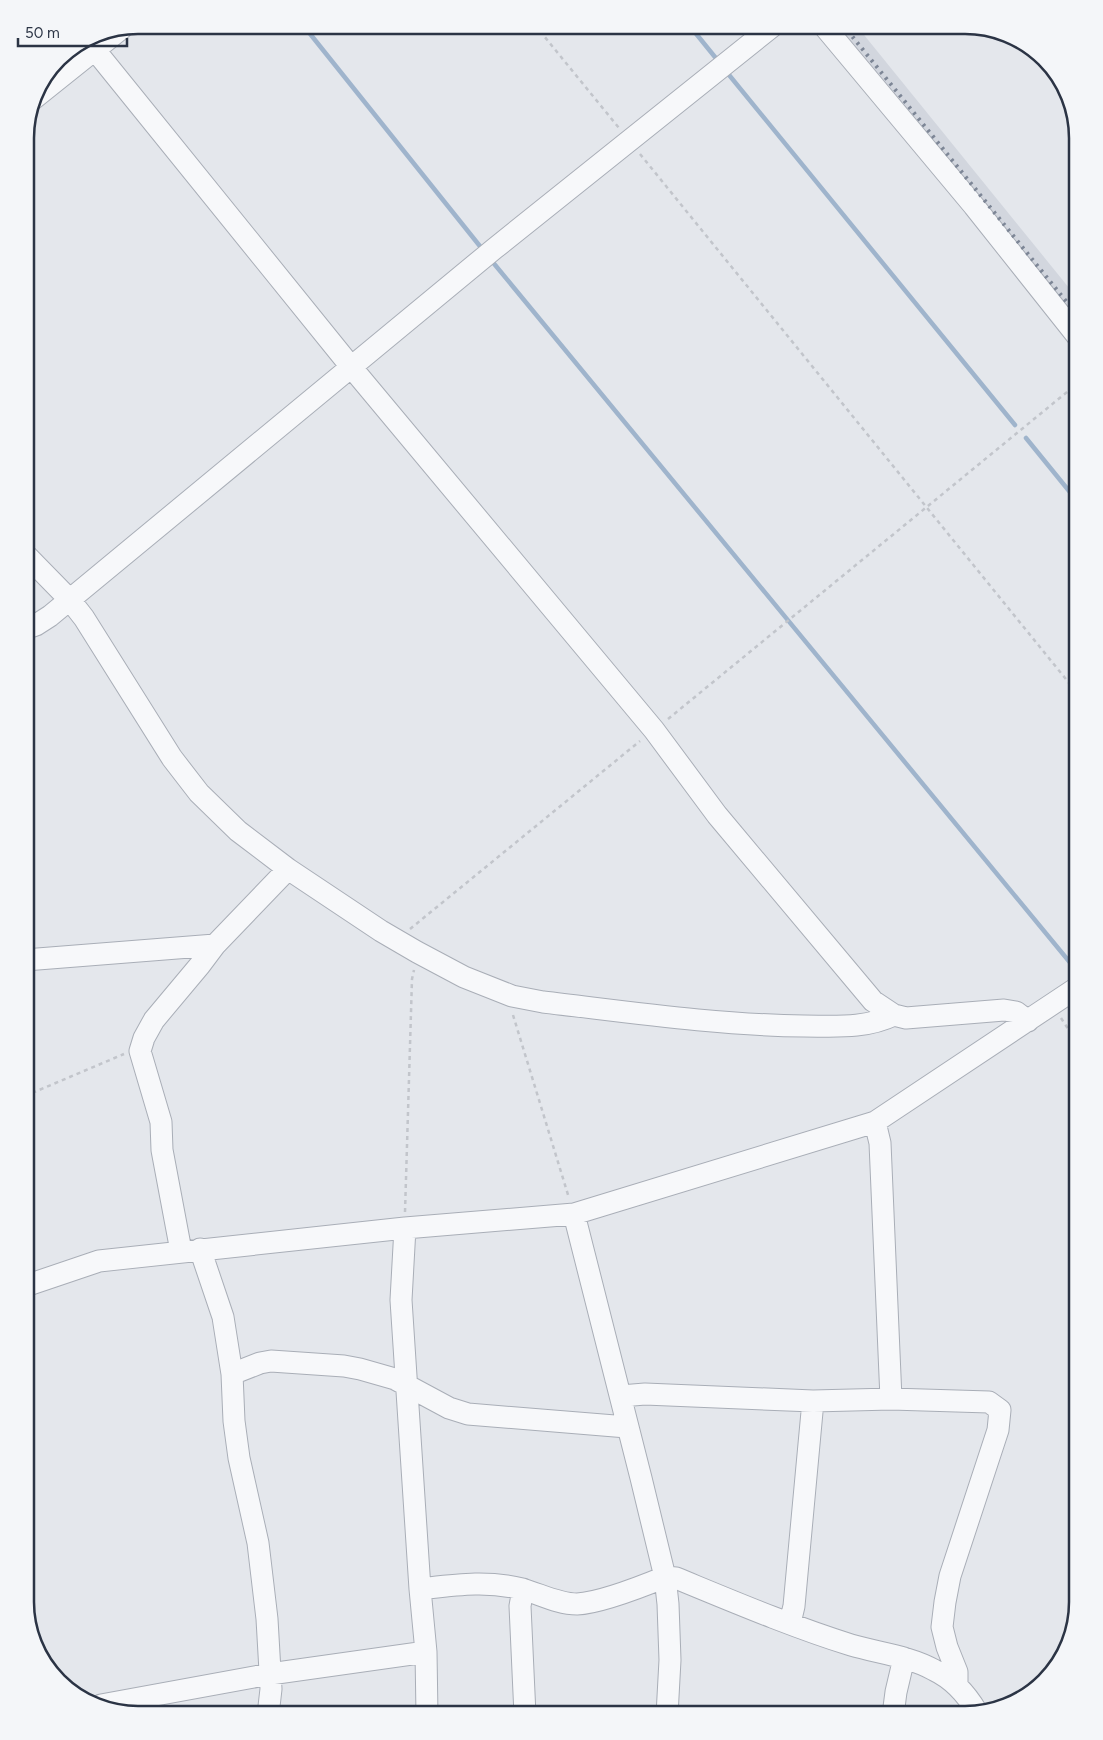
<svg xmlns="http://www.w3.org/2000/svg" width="1103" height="1740" font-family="Figtree,sans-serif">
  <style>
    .built { fill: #d2d6de }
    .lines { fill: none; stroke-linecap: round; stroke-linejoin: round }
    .stream { stroke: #9fb4cc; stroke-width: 4.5 }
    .minor-casing { stroke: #a9aeb7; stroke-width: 23 }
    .path { stroke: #c2c5cb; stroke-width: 2.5; stroke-dasharray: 4 4; stroke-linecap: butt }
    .minor { stroke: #f7f8fa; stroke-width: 21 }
    .rail { stroke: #7d8696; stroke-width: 4; stroke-dasharray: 2.5 5; stroke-linecap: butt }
    .rim { fill: none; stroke: #2b3445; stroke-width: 2.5 }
  </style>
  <rect width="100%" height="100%" fill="#e4e7ec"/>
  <path class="built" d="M831,25H856L1078,299V328Z"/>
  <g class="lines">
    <path class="stream" d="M303,25L483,250
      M689,25L719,62
      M725,70L1015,425
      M491,260L1077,971
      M1026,438L1078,502"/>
    <defs>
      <path id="minor" d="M823,25L974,206L1078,337
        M86,39L352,368L654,730L717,815L873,1001L894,1015L906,1018L1004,1010L1016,1012L1028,1021
        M32,100L122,28
        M25,554L70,600L84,618L172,758L199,793L238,831L288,869L381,931L417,952L464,977L512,996L543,1002C629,1012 717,1025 804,1026C835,1026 865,1029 894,1015
        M25,629L36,625L50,616L494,249L774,25
        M25,960L215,945
        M875,1122L880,1143L891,1399
        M574,1214L641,1478L665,1577L668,1604L670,1660L667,1715
        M405,1228L401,1300L420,1589L426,1652L427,1715
        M200,1249L223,1317L232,1374L234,1421L239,1458L258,1543L267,1619L271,1689L268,1715
        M181,1251L162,1150L161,1122L140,1051L144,1038L154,1020L200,965L215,945L288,869
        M25,1286L99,1261L405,1228L574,1214L875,1122L1078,987
        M232,1374L260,1363L271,1361L344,1366L360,1369L395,1379L449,1408L468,1414L627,1427
        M621,1396L645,1394L813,1401L891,1399L989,1402L1000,1410L998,1430L950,1576L945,1602L942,1627L947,1647L957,1672V1686
        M420,1589C455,1585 486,1580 522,1589C540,1594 558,1604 577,1604C599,1603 643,1586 665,1577L676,1578C732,1601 793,1627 851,1645C878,1653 909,1656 934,1670C953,1679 967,1695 977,1712
        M523,1589L520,1606L525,1715
        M790,1623L794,1606L813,1401
        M101,1705L270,1674L426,1652
        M893,1715L896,1692L904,1658"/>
    </defs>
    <use href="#minor" class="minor-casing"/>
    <path class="path" d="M535,25L619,128
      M640,154L1078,694
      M668,719L1078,383
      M410,929L640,741
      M513,1015L569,1198
      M1061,1018L1078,1044
      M25,1096L124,1054
      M405,1212L412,979L414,970"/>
    <use href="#minor" class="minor"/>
    <path class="rail" d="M843,25L1078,316"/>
  </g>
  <path d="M0 0H1103V1740H0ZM138 34H965A104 104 0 0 1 1069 138V1602A104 104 0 0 1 965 1706H138A104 104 0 0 1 34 1602V138A104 104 0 0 1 138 34Z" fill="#f4f6f9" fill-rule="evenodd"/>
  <path class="rim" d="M138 34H965A104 104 0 0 1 1069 138V1602A104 104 0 0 1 965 1706H138A104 104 0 0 1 34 1602V138A104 104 0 0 1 138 34Z"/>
  <path d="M18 38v8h109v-8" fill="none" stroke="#2b3445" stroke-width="2.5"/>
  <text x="25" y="38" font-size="15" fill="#2b3445" stroke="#f4f6f9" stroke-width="4" paint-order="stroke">50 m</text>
</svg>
